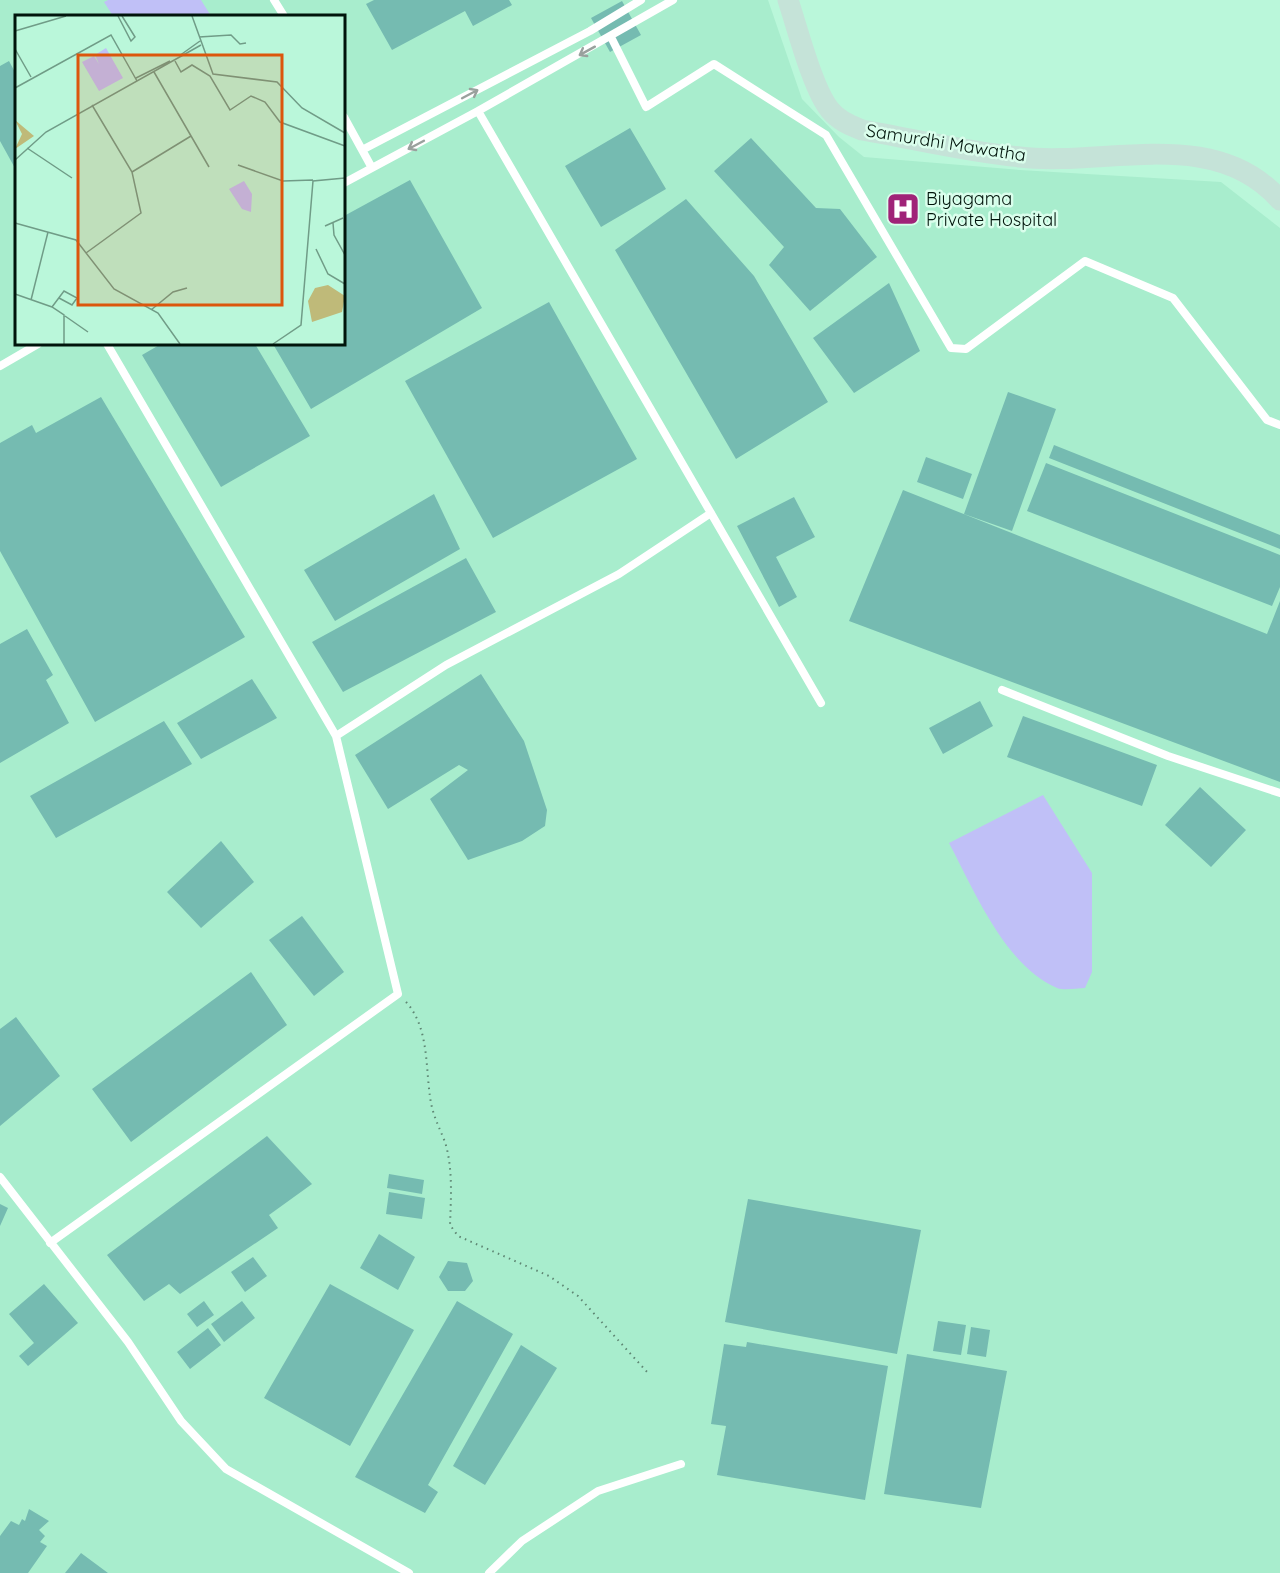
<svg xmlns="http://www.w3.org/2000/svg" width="1280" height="1573" font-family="Quicksand,sans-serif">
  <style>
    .built { fill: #a8edcd; fill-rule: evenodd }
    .water { fill: #c0c0f7 }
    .building { fill: #75bbb1 }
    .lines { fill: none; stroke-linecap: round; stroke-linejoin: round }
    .path { stroke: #5e8673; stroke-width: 2; stroke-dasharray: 1.5 4.5; stroke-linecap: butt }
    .service { stroke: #fff; stroke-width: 8 }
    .secondary { stroke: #c5e3d8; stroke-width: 21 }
    .oneway { stroke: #99a19d }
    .labels { text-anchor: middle; stroke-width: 5; stroke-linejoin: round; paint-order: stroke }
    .street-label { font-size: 18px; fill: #00140b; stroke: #dafeec }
    .poi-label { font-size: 18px; fill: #00140b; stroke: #dafeec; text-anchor: start }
    .inset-road { fill: none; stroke: #709c87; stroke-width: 1.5 }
    .view { fill: #dc560c; fill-opacity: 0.15; stroke: #dc560c; stroke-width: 3 }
    .inset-edge { fill: none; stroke: #00140b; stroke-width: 3 }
  </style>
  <rect width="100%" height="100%" fill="#baf7da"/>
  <path class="built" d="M0,0H768L802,99L839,137L864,157L1020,170L1221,182L1280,228V1573H0ZM16,16H344V344H16Z"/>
  <path class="water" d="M108,0H201L211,16H113L104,2Z
    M1043,795L1092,873V972L1085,988C1077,988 1065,991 1057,988C1005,966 974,890 949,843Z"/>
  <path class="building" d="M374,0H509L512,5L473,26L465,11L392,50L366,4Z
    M622,1L641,35L610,52L591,18Z
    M9,61L16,74V170L0,141V66Z
    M630,128L666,189L601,227L565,166Z
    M751,138L816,208L840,209L877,257L810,311L769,265L784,247L714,171Z
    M410,180L482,308L311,409L273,344H344V216Z
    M686,199L754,276L828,402L736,459L615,250Z
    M889,283L920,351L854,393L813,338Z
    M549,302L637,459L493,538L405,381Z
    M161,344H255L310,436L221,487L142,355Z
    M1008,392L1056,409L1012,531L964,514Z
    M101,397L245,637L95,722L0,551V443L32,425L36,433Z
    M1054,445L1280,535V549L1049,458Z
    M926,457L972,474L963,499L917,482Z
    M1046,463L1280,555V587L1272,606L1027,511Z
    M903,490L1267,634L1280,601V782L849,621Z
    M434,494L460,549L335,621L304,570Z
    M794,497L815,537L776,557L797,597L779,607L737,526Z
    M466,558L496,612L343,692L312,642Z
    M27,629L53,675L46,680L69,723L0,763V644Z
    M481,674L524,741L547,810L545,826L522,841L468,860L430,799L468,770L459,765L388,809L355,755Z
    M252,679L277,718L201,759L177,723Z
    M980,701L993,726L943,754L929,728Z
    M1023,716L1157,765L1142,806L1007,757Z
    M164,721L192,764L56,838L30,796Z
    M1200,787L1246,830L1211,867L1165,825Z
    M221,841L254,882L201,928L167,892Z
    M302,916L344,972L314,996L269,940Z
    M251,972L287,1025L131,1142L92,1089Z
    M16,1017L60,1076L0,1126V1029Z
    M267,1136L312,1184L269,1215L278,1228L180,1294L169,1284L144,1301L107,1255Z
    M389,1174L424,1180L422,1194L387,1188Z
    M389,1192L425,1198L422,1219L386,1214Z
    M748,1199L921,1230L897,1354L725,1322Z
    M0,1204L8,1208L0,1226Z
    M379,1234L415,1257L398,1290L360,1268Z
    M253,1257L267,1276L245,1292L231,1272Z
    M448,1261L467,1263L473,1281L465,1291H448L439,1277Z
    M44,1284L78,1323L28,1366L19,1356L34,1343L9,1314Z
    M330,1284L414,1330L350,1446L264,1398Z
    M204,1301L214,1315L197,1327L187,1314Z
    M242,1301L255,1318L224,1342L211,1324Z
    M457,1301L513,1334L428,1485L438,1492L425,1513L355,1477Z
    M938,1321L966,1325L961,1355L933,1351Z
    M971,1327L990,1330L986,1357L967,1354Z
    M208,1328L221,1345L190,1369L177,1352Z
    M747,1342L888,1366L865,1500L717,1475L726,1426L711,1424L724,1344L746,1347Z
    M521,1345L557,1368L485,1485L453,1466Z
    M907,1354L1007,1371L981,1508L884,1494Z
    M29,1509L49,1521L39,1530L45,1536L40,1542L47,1546L28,1573H0V1536L11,1521L19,1525L22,1519L25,1521Z
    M81,1553L108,1573H65Z"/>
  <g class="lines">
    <path class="path" d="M406,1002C430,1028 425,1070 431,1103C434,1118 440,1129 445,1142C453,1168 451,1198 450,1225L458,1236L549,1276L578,1296L648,1373"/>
    <path class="service" d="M274,0L284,16
      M611,37L646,107L714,64L826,135L951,348L966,349L1085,261L1173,298L1267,420L1280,425
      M478,111L821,703
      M344,117L372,168
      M362,150L590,31L641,0
      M344,183L478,111L673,0
      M0,366L38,344
      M1002,690L1168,756L1280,793
      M336,736L446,665L619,574L711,513
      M0,1177L128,1342L181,1421L226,1469L409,1573
      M50,1243L398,994L336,736L107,344
      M489,1573L522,1541L598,1491L681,1464"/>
    <path class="secondary" d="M788,0C797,27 813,90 830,110C839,121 850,125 862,130C914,139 967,152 1020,157C1106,167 1214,125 1280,200"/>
  </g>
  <defs><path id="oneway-shaft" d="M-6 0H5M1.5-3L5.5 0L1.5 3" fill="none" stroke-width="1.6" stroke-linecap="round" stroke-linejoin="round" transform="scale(1.5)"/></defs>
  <g class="oneway">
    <use href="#oneway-shaft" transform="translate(587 51) rotate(151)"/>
    <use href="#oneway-shaft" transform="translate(470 94) rotate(-28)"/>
    <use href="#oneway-shaft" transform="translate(416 145) rotate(152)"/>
  </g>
  <defs>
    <symbol id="hospital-square" viewBox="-11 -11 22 22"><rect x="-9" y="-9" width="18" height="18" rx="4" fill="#a02378" stroke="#dafeec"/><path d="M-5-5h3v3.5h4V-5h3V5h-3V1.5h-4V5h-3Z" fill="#fff"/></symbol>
  </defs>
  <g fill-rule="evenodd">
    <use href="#hospital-square" x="884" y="190" width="38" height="38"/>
  </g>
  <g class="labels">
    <g class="street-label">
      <text transform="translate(946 143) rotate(9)" y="6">Samurdhi Mawatha</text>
    </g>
    <g class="poi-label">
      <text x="926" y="205">Biyagama<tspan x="926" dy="21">Private Hospital</tspan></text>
    </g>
  </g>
  <g transform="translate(15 15)">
    <rect width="330" height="330" fill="#baf7da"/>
    <path d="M0,105L19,121L0,134L7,119ZM313,270L330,281L327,297L297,307L293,286L300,273Z" fill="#bfba79"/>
    <path d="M91,33L108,63L84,76L67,47L79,41L84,49L80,40ZM229,166L237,179L236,197L227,194L214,174Z" fill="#c0c0f7"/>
    <path class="inset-road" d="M103,1L116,26L120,22L107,1M177,1L198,59L262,67L287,93L330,118M0,16L51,1M184,22L216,20L225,29L231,28M0,34L16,62M164,41L185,26M160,46L166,57L177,50L195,61L215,95L236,81L250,87L265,107L330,131M139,57L194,152M121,63L155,46M0,73L96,20L122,66M12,133L57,163M0,145L31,117L186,30M223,150L268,166L298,165M117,157L176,121M0,208L61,225L99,274L143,298L165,329M318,208L319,220L330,240M310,211L328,203M301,234L313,259L330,269M71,238L126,198L117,157L77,90M0,279L37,292L49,300V329M16,285L33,217M37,292L49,276L62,283L57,290L44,283M136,295L158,277L172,273M50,301L73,317M258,329L286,310L298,166L330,163"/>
    <path class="view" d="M63,40H267V290H63Z"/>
    <rect width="330" height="330" class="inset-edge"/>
  </g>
</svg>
